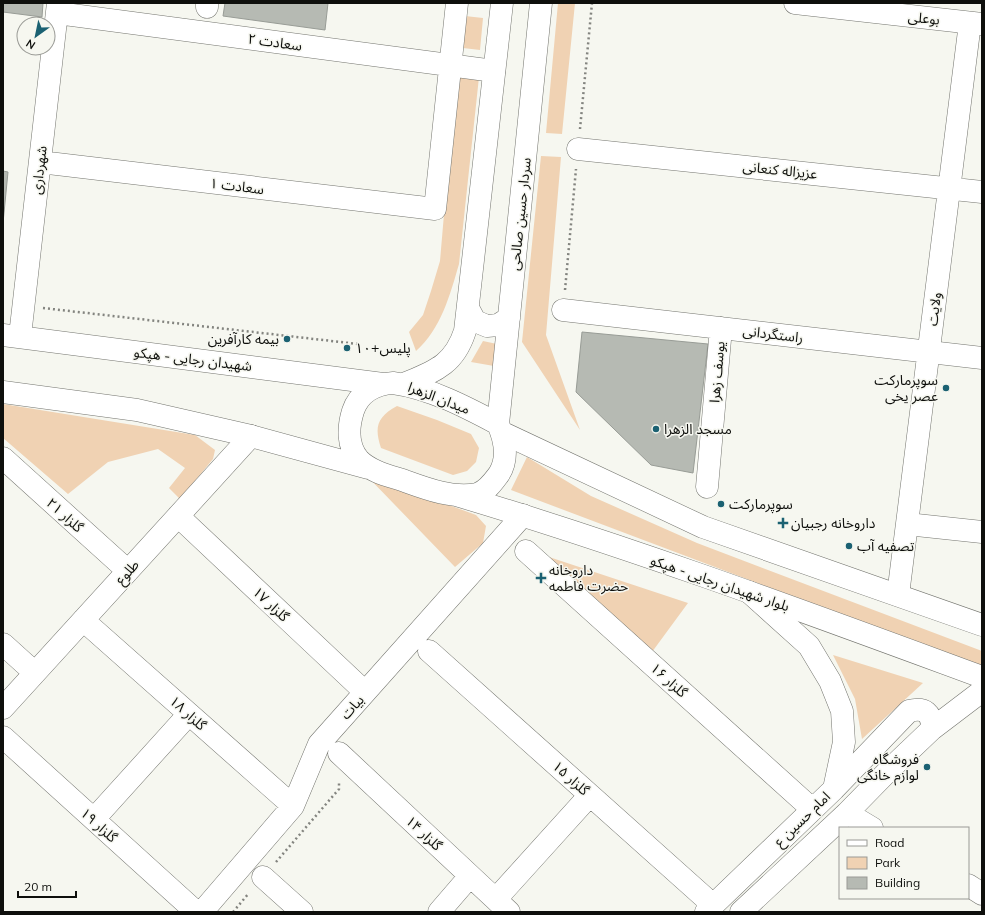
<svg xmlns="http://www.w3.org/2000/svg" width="985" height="915" font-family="Mulish,'Noto Sans Arabic',sans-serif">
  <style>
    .green { fill: #f0d2b3 }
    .building { fill: #b6bab3; stroke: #989c96 }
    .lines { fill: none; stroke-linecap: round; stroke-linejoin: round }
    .minor-casing { stroke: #74756f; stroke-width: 23 }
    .major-casing { stroke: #74756f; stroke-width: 23 }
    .path { stroke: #83847f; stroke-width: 2.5; stroke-dasharray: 2 3; stroke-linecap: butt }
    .minor { stroke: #fff; stroke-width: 22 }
    .major { stroke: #fff; stroke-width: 22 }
    .poi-dot { fill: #1b6172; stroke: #f6f7f0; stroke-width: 1.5 }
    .labels { text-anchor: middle; stroke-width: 3; stroke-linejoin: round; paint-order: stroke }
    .street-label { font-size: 14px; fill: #0e0f0c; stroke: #f6f7f0 }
    .poi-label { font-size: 14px; fill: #0e0f0c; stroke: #f6f7f0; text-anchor: start }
  </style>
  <rect width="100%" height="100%" fill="#f6f7f0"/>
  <path class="green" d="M558,3H575L562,134L546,133Z
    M465,16L483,18L480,50L463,48Z
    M456,74L479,77L459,264C450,295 441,329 416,351L409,332L423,315L431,291L440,261Z
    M541,156L561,157L546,335L580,430L522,342Z
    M483,341L497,344L494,366L471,362Z
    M3,404L195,435L215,450L213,459L180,499L169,488L185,468L158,449L108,462L68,494L3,438Z
    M397,406L437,420L471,434L479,448L476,462L467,471L453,475L381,448C374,427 377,417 397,406Z
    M527,457L591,496L697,543L982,651V668L511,490Z
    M365,474L476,515L486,526L483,543L455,567Z
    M543,555L688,603L652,652Z
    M833,655L923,683L862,739L855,699Z"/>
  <path class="building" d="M3,3H43L42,17L3,12Z
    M225,3H328L325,30L223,16Z
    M3,171L8,172L3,223Z
    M582,332L708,344L693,473L651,465L576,392Z"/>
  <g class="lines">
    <defs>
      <path id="minor" d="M795,3L982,24
        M207,7V3
        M57,13L494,71
        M578,149L982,192
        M40,162L435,209L457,3
        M563,310L982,358
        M20,336L58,3
        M3,458L128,571
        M707,487L721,328
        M178,516L365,692
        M907,524L982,532
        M526,551L812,809
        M749,592L809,646L830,681L842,711L844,742L834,789
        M898,595L970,23
        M83,620L293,806
        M3,644L35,673
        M429,651L713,905
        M3,708L251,436
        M3,737L196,912
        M339,753L509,912
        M847,813L872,828
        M94,819L189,714
        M263,877L302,912
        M968,885L982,894
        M496,899L590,795
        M202,912L293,806L319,744L523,515
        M439,912L470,876
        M706,912L834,789L909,711C925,707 932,713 932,729
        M741,912L847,813L890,769L932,729L982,691"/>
      <path id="major" d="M468,308L475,321L487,326L498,325L509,318
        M3,335L383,384
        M393,383C430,388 466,407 498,424C505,440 509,458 499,474C493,482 487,491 477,494C454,499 427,489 405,481C390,476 371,472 359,460C347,446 348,427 353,411C359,393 375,384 393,383Z
        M404,384C435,371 454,365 465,331L502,3
        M3,392L137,410L251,436L368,468
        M498,424L541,3
        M501,432L703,527L982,625
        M456,495C634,548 808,613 982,677"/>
    </defs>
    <use href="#minor" class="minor-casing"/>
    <use href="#major" class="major-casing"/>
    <path class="path" d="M580,129L592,3
      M565,290L576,169
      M43,308L358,344
      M276,862L339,789V782
      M233,912L249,893"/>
    <use href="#minor" class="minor"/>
    <use href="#major" class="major"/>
  </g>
  <g class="poi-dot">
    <circle cx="287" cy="339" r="4"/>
    <circle cx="347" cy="348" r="4"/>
    <circle cx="946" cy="388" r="4"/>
    <circle cx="656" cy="429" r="4"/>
    <circle cx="721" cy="504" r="4"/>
    <path d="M781 517h4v4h4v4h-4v4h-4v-4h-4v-4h4z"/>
    <circle cx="849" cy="546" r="4"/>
    <path d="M539 572h4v4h4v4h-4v4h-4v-4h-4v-4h4z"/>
    <circle cx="927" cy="767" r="4"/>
  </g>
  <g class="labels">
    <g class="street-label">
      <text transform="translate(924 18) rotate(6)" y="5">بوعلی</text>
      <text transform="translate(275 42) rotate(8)" y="5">سعادت ۲</text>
      <text transform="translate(39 170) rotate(-83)" y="5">شهرداری</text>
      <text transform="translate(780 170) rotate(6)" y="5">عزیزاله کنعانی</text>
      <text transform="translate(237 186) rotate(7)" y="5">سعادت ۱</text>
      <text transform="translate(520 214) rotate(-84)" y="5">سردار حسین صالحی</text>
      <text transform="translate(934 309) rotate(-83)" y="5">ولایت</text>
      <text transform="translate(773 334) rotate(7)" y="5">راستگردانی</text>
      <text transform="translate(193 359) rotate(7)" y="5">شهیدان رجایی - هپکو</text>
      <text transform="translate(717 372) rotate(-85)" y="5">یوسف زهرا</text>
      <text transform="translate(439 398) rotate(21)" y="5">میدان الزهرا</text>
      <text transform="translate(65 515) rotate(42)" y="5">گلزار ۲۱</text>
      <text transform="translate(127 572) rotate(-48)" y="5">طلوع</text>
      <text transform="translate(720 583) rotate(19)" y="5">بلوار شهیدان رجایی - هپکو</text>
      <text transform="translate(271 604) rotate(43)" y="5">گلزار ۱۷</text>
      <text transform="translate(669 680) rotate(42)" y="5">گلزار ۱۶</text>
      <text transform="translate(352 707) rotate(-48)" y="5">بیات</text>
      <text transform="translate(188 713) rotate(42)" y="5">گلزار ۱۸</text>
      <text transform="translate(571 778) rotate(42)" y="5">گلزار ۱۵</text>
      <text transform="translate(802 819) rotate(-44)" y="5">امام حسین ع</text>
      <text transform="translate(99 825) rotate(42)" y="5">گلزار ۱۹</text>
      <text transform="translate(424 833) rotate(43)" y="5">گلزار ۱۴</text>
    </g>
    <g class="poi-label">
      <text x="279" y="344" text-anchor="end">بیمه کارآفرین</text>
      <text x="355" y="353">پلیس+۱۰</text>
      <text x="938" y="385" text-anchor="end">سوپرمارکت<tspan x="938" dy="16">عصر یخی</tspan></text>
      <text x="664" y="434">مسجد الزهرا</text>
      <text x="729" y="509">سوپرمارکت</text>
      <text x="791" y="528">داروخانه رجبیان</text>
      <text x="857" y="551">تصفیه آب</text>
      <text x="549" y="575">داروخانه<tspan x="549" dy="16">حضرت فاطمه</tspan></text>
      <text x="919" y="764" text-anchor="end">فروشگاه<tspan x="919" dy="16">لوازم خانگی</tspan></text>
    </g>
  </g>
  <rect width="985" height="915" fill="none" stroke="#0e0f0c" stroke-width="8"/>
  <rect x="839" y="827" width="130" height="72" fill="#f6f7f0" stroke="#999a95"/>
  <rect x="847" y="840" width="20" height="6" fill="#ffffff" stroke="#999a95"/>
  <text x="875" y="847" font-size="12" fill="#0e0f0c">Road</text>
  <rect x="847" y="857" width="20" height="12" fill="#f0d2b3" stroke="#999a95"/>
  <text x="875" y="867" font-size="12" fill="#0e0f0c">Park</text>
  <rect x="847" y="877" width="20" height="12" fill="#b6bab3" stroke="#999a95"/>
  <text x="875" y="887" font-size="12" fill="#0e0f0c">Building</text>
  <g transform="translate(36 36) rotate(213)"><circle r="19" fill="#f6f7f0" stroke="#999a95"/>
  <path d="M0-3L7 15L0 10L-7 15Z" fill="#1b6172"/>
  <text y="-6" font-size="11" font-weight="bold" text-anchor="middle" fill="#0e0f0c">N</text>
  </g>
  <path d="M18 891v6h58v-6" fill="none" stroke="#0e0f0c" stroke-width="2"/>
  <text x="24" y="891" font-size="12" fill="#0e0f0c" stroke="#f6f7f0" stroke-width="3" paint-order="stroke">20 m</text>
</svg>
